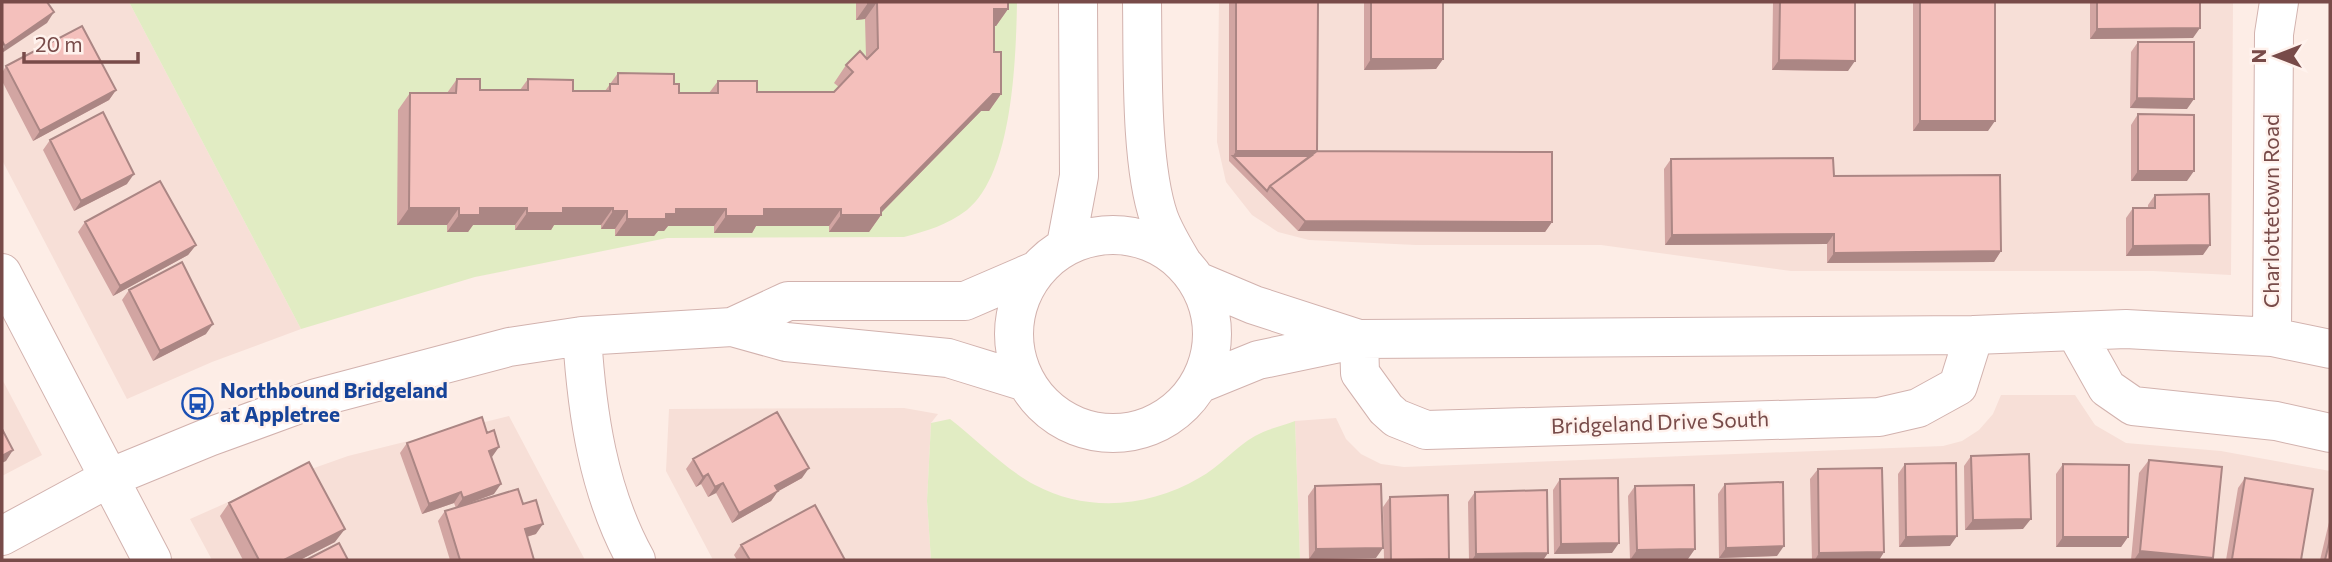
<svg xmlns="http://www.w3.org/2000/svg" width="2332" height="562" font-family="Commissioner,sans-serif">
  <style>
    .residential { fill: #f7dfd7 }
    .green { fill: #e1ecc3 }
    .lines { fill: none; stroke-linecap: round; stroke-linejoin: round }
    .minor-casing { stroke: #d2b2ae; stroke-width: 40 }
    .minor { stroke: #fff; stroke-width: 38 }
    .wall { fill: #d2a5a2 }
    .shaded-wall { fill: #ab8684 }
    .building { fill: #f4c0bc; stroke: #ab8684; stroke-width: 2 }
    .labels { text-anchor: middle; stroke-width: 5; stroke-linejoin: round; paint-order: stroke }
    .street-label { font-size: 21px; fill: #784b49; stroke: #fff2ed }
    .transit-label { font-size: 21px; font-weight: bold; fill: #164399; stroke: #fff2ed; text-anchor: start }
  </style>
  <rect width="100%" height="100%" fill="#fdede6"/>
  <path class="residential" d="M2,2H129L301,329L212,362L127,399L2,160Z
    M1219,2H2233L2231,275L2153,271H1791L1601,245H1416L1309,240L1278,232L1252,215L1226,182L1217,142Z
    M2,379L42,455L2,476Z
    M2001,395H2075L2095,425L2126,443L2221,451L2330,471V560H1300L1295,421L1336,418L1346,439L1361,454L1381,464L1404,467L1943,446L1962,441L1979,430L1993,414Z
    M904,408L938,414L931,423L927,501L931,560H713L666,471L669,409Z
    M509,416L585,560H212L190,519L269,484L348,456Z"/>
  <path class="green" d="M129,2H1017C1016,58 1013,173 967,210C947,225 927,231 904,237L667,238L475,277L301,329Z
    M950,419C977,440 1005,469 1035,485C1087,513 1150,507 1199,478C1220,467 1235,447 1255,436C1267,429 1282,426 1295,421L1300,560H931L927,501L931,423Z"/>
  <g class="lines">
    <defs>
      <path id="minor" d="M1142,2C1143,61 1140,163 1159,218C1165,234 1173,247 1182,262
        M1014 334a99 99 0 1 1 198 0a99 99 0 1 1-198 0Z
        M1066,245L1079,176L1078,2
        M2,273L152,560
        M1197,281L1254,305L1359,339
        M732,327L788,301H965L1037,270
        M2075,331L2107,388L2133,406L2276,421L2330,433
        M582,336C587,414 598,491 636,560
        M2272,337L2274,34L2279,2
        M1359,339L1360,373L1386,409L1396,418L1426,430L1879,417L1918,408L1958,386L1974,335
        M1199,384L1258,360L1359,339L1974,335L2126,329L2272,337L2330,349
        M2,536L109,478L209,437L316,398L509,347L582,336L732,327L786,342L948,358L1026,382"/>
    </defs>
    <use href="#minor" class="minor-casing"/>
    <use href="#minor" class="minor"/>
  </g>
  <path class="wall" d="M856,2H1008V9L996,26H994V52L1001,94L989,111H981L881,213V215L869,232H829V226H756L752,233H714V226H668L664,231H658L654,236H615V229H601V225H554L551,230H515V225H473L468,232H447V225H397L398,110L410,93H447L457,79L480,90H520L528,79L573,91H605L618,73L674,84L679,93H709L718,81L757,92H834L839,87L834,83L846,65L866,57L865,19L856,20Z
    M1229,2H1318L1317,151L1552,222L1545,232L1298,231L1229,161Z
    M1364,2H1443V59L1436,69L1364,70Z
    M1773,2H1855L1848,71L1772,70Z
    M1913,2H1995L1988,131H1913Z
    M2090,2H2200L2193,38L2090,39Z
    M2138,42L2187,109L2130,108L2131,52Z
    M6,66L116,90L109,100L33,141L2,81V73Z
    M2138,114L2187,181H2131V125Z
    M50,140L127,184L74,211L43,150Z
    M1671,159L1834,176L2001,251L1994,262L1827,263V244L1665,245L1664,169Z
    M2155,195L2203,255L2126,256V218L2133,208H2148V205Z
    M85,222L196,245L188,255L113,296L78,232Z
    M129,290L206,334L153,361L122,300Z
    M407,443L492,457L494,494L459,507L523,504L536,534L527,537L534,560H450L438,521L445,511L456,508L454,503L422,514L400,453Z
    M1971,456L2023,529L1965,530L1964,466Z
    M693,459L802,478L778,491L771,501L732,523L716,493L708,497L701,484L696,487L686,469Z
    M2149,460L2212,560H2131L2139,473Z
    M1905,464L1950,546L1899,547L1898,474Z
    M2063,464L2128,537L2121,547H2056V474Z
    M1818,469L1884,552L1879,560H1812L1810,479Z
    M2245,478L2301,560H2226L2238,488Z
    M1560,479L1612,553L1554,554L1553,490Z
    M1725,484L1777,556L1719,558L1718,494Z
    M1315,486L1376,558L1309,559L1308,496Z
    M1635,486L1688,559L1630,560L1628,496Z
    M1475,492L1548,553L1543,560H1469L1468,502Z
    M1390,497L1448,560H1384L1383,507Z
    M229,503L335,542L300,560H243L220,516Z
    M2330,518V560H2320Z
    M741,545L845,560H737L734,555Z"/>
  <path class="shaded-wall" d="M877,2L865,19L856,20L868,3Z
    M994,9H1008L996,26H982Z
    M54,12L47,23L2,53V50L5,46Z
    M2200,28L2193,38L2090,39L2097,29Z
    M1371,59H1443L1436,69L1364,70Z
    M1779,60L1855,61L1848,71L1772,70Z
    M116,90L109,100L33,141L40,131Z
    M993,94H1001L989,111H981L879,215H881L869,232H829L841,215L881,208Z
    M2137,98L2194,99L2187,109L2130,108Z
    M1920,121H1995L1988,131H1913Z
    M1236,151H1317L1306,161L1233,156Z
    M2138,171H2194L2187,181H2131Z
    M134,174L127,184L74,211L81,201Z
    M409,208H459L447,225H397Z
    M480,208H527L515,225H473L468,232H447L459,215Z
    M563,208H613L601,225H554L551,230H515L527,213Z
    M676,209H726L714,226H668L664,231H658L654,236H615L627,219L666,214Z
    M764,209H841L829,226H756L752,233H714L726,216Z
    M613,211H627L615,229H601Z
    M1305,221L1552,222L1545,232L1298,231Z
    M1834,234L1827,244L1665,245L1672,235Z
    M196,245L188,255L113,296L120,286Z
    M2210,245L2203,255L2126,256L2133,246Z
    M2001,251L1994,262L1827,263L1834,253Z
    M213,324L206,334L153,361L160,351Z
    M499,447L492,457L482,461L489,451Z
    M13,450L6,461L2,463V456Z
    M809,468L802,478L768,497L775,486Z
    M708,474L701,484L696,487L703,477Z
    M723,483L716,493L708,497L715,487Z
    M501,484L494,494L456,508L463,498Z
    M778,491L771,501L732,523L739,513Z
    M461,492L454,503L422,514L429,504Z
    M2031,519L2023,529L1965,530L1973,520Z
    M543,524L536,534L518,539L525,529Z
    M345,529L335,542L300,560H284Z
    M1957,536L1950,546L1899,547L1906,537Z
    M2063,537H2128L2121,547H2056Z
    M1619,543L1612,553L1554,554L1561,544Z
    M1784,546L1777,556L1719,558L1726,548Z
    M1383,548L1376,558L1309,559L1316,549Z
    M1695,549L1688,559L1630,560L1637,550Z
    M2140,551L2213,558L2212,560H2134Z
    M1884,552L1879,560H1815L1819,553Z
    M1548,553L1543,560H1472L1476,554Z"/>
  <path class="building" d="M2,2H47L54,12L5,46L2,41Z
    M868,2H1008V9H994V52H1001V94H993L881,208V215H841V209H764V216H726V209H676V214H666V219H627V211H613V208H563V213H527V208H480V215H459V208H409L410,93H456L457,79H480V90H528V79L573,80V91H610V84H618V73L674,74V84H679V93H718V81H757V92H834L853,72L846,65L860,51L867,59L878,48L877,2L868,3Z
    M1236,2H1318L1317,151H1236Z
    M1371,2H1443V59H1371Z
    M1780,2H1855V61L1779,60Z
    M1920,2H1995V121H1920Z
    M2097,2H2200V28L2097,29Z
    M82,26L116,90L40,131L6,66Z
    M2138,42H2194V99L2137,98Z
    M103,112L134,174L81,201L50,140Z
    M2138,114L2194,115V171H2138Z
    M1317,151L1552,152V222L1305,221L1270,186Z
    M1233,156H1311L1270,186L1267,191Z
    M1833,158L1834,176L2000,175L2001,251L1834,253V234L1672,235L1671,159Z
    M160,181L196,245L120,286L85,222Z
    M2209,194L2210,245L2133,246V208H2155V195Z
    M182,262L213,324L160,351L129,290Z
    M777,412L809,468L775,486L778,491L739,513L723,483L715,487L708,474L703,477L693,459Z
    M482,417L487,433L494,430L499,447L489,451L501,484L463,498L461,492L429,504L407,443Z
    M2,429L13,450L2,456Z
    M2029,454L2031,519L1973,520L1971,456Z
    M2149,460L2222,467L2213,558L2140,551Z
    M309,462L345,529L284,560H259L229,503Z
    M1956,463L1957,536L1906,537L1905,464Z
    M2063,464L2129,465L2128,537H2063Z
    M1882,468L1884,552L1819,553L1818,469Z
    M1618,478L1619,543L1561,544L1560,479Z
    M2245,478L2313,489L2301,560L2232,559Z
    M1783,482L1784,546L1726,548L1725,484Z
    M1381,484L1383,548L1316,549L1315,486Z
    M1694,485L1695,549L1637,550L1635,486Z
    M518,489L523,504L536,500L543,524L525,529L534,560H460L445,511Z
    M1547,490L1548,553L1476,554L1475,492Z
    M1448,495L1449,559L1391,560L1390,497Z
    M815,505L845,560H750L741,545Z
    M2330,539V560H2325Z
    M339,543L348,560H306Z"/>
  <defs>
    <symbol id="bus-ring" viewBox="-11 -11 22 22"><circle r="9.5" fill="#fff2ed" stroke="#1a4fb4" stroke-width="1.5"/><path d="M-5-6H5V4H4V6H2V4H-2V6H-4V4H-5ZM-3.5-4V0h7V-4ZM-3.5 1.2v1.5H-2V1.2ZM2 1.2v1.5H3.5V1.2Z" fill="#1a4fb4"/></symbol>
  </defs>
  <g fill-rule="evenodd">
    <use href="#bus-ring" x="180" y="386" width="35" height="35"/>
  </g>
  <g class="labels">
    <g class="street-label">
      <text transform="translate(2272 211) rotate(-90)" y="7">Charlottetown Road</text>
      <text transform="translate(1660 423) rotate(-2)" y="7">Bridgeland Drive South</text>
    </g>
    <g class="transit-label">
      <text x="220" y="398">Northbound Bridgeland<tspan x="220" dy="24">at Appletree</tspan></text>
    </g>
  </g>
  <rect width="2332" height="562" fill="none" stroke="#784b49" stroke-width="7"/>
  <g transform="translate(2276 56) rotate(270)" stroke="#fff2ed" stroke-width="5" paint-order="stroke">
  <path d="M0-5L12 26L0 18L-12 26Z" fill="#784b49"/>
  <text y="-10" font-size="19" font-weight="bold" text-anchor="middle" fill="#784b49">N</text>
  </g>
  <path d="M24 52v10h114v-10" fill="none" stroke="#784b49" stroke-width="3.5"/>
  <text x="35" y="52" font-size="21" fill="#784b49" stroke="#fff2ed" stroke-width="5" paint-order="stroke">20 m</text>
</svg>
